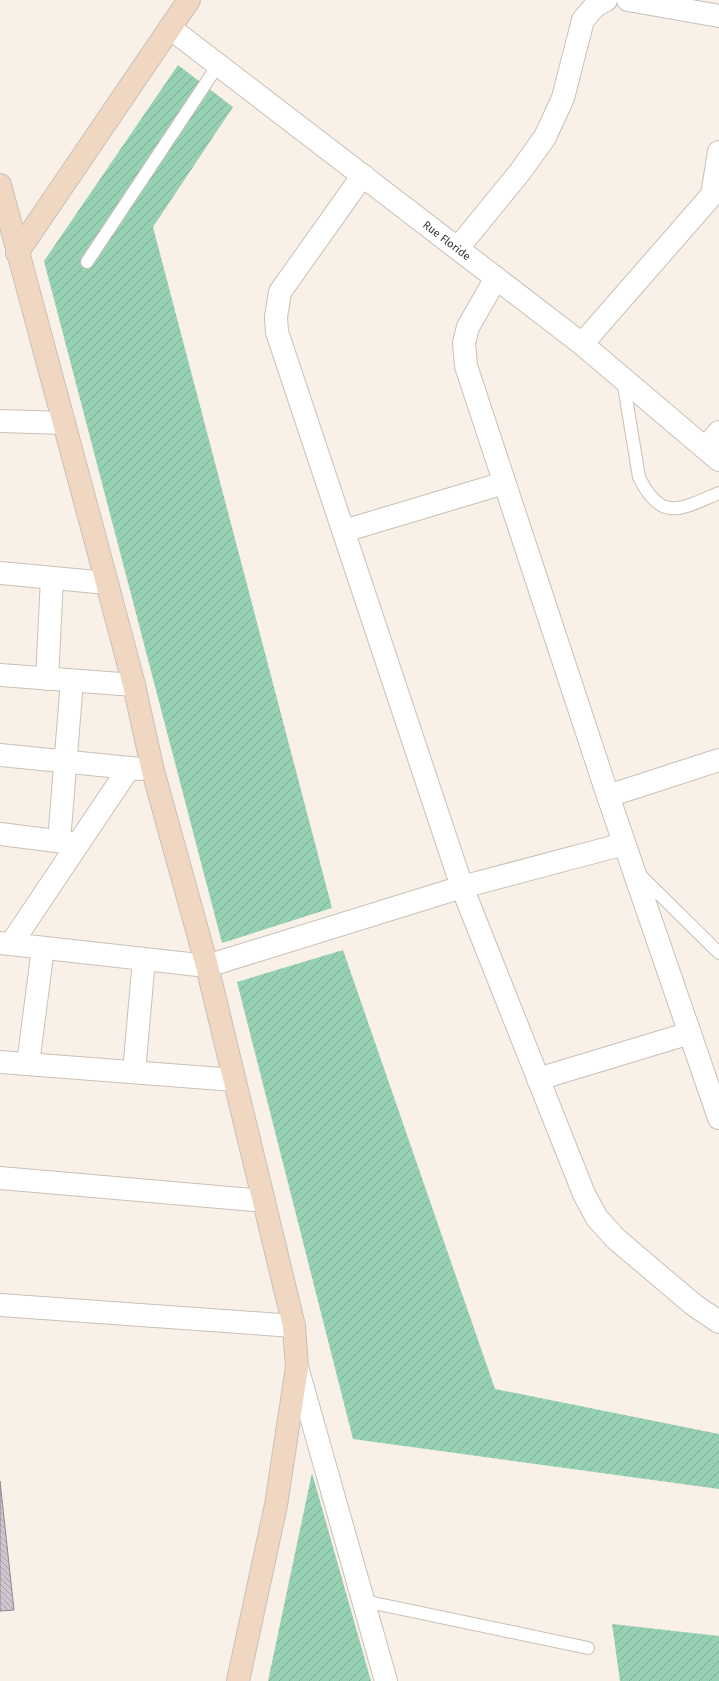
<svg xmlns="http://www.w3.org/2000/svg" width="719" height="1681" font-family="'Fira Sans',sans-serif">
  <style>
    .garden { fill: url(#garden-furrows) }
    .building { fill: url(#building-back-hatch); stroke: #8f878f }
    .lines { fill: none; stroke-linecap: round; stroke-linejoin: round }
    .lane-casing { stroke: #c9c0b7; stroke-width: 14 }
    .street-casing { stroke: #c9c0b7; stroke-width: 24 }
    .secondary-casing { stroke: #c9c0b7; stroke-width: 24 }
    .lane { stroke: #fff; stroke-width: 12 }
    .street { stroke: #fff; stroke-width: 22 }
    .secondary { stroke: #f0d7c2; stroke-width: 22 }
    .labels { text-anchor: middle; stroke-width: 3; stroke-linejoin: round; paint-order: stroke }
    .street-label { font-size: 11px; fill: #35312e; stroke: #fff }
  </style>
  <defs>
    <pattern id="garden-furrows" width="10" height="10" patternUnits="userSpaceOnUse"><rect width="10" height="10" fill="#97d1b3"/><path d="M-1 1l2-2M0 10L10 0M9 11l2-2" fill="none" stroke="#7caa92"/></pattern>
    <pattern id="building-back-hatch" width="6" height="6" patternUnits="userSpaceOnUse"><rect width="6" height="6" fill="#cfc6cf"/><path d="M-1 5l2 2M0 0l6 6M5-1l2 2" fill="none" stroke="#a9a1a8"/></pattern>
  </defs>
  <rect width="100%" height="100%" fill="#f9f0e7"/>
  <path class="garden" d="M178,65L233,107L153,227L332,908L222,943L44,261Z
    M343,950L495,1389L719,1434V1489L353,1439L237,982Z
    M312,1473L371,1681H268Z
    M612,1624L719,1636V1681H620Z"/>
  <path class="building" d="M0,1481L14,1610L0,1611Z"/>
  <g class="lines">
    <defs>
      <path id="lane" d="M87,262L218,65
        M623,380L639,477C661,523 681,509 719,493
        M640,875L719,953
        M364,1601L588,1648"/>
      <g id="street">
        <path d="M628,0L719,16"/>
        <path id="s1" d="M170,28L582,344L719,460"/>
        <path d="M363,175L280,292L276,317L277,332L462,887L584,1194L597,1218L616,1239L694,1305L719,1322"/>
        <path d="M458,248L520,172L545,137L563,98L583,20L595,6L606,0"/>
        <path d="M496,278L468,327L464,343L466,366L608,796L719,1118"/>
        <path d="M582,344L712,195L719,152"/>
        <path d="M0,421L64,423"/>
        <path d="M705,448L719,432"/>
        <path d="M344,531L504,483"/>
        <path d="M0,573L107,583"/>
        <path d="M0,675L134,685"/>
        <path d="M47,679L52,578"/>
        <path d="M0,755L140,769"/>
        <path d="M608,796L719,760"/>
        <path d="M0,834L72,843"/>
        <path d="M59,841L72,681"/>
        <path d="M0,943L207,966L462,887L624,844"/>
        <path d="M11,944L129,768"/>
        <path d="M0,1062L234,1080"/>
        <path d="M28,1064L43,948"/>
        <path d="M134,1072L144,959"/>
        <path d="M538,1079L690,1033"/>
        <path d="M0,1178L264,1201"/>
        <path d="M0,1305L294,1326"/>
        <path d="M297,1367L386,1681"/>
      </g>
      <path id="secondary" d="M0,185L107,583L134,685L153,771L207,966L294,1326L297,1367L276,1505L238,1681
        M17,253L189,0"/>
    </defs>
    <use href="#lane" class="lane-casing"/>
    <use href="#street" class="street-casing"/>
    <use href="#secondary" class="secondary-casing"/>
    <use href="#lane" class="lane"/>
    <use href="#street" class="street"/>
    <use href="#secondary" class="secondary"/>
  </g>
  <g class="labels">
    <g class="street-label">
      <text dy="4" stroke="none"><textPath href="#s1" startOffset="349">Rue Floride</textPath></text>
    </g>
  </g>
</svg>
